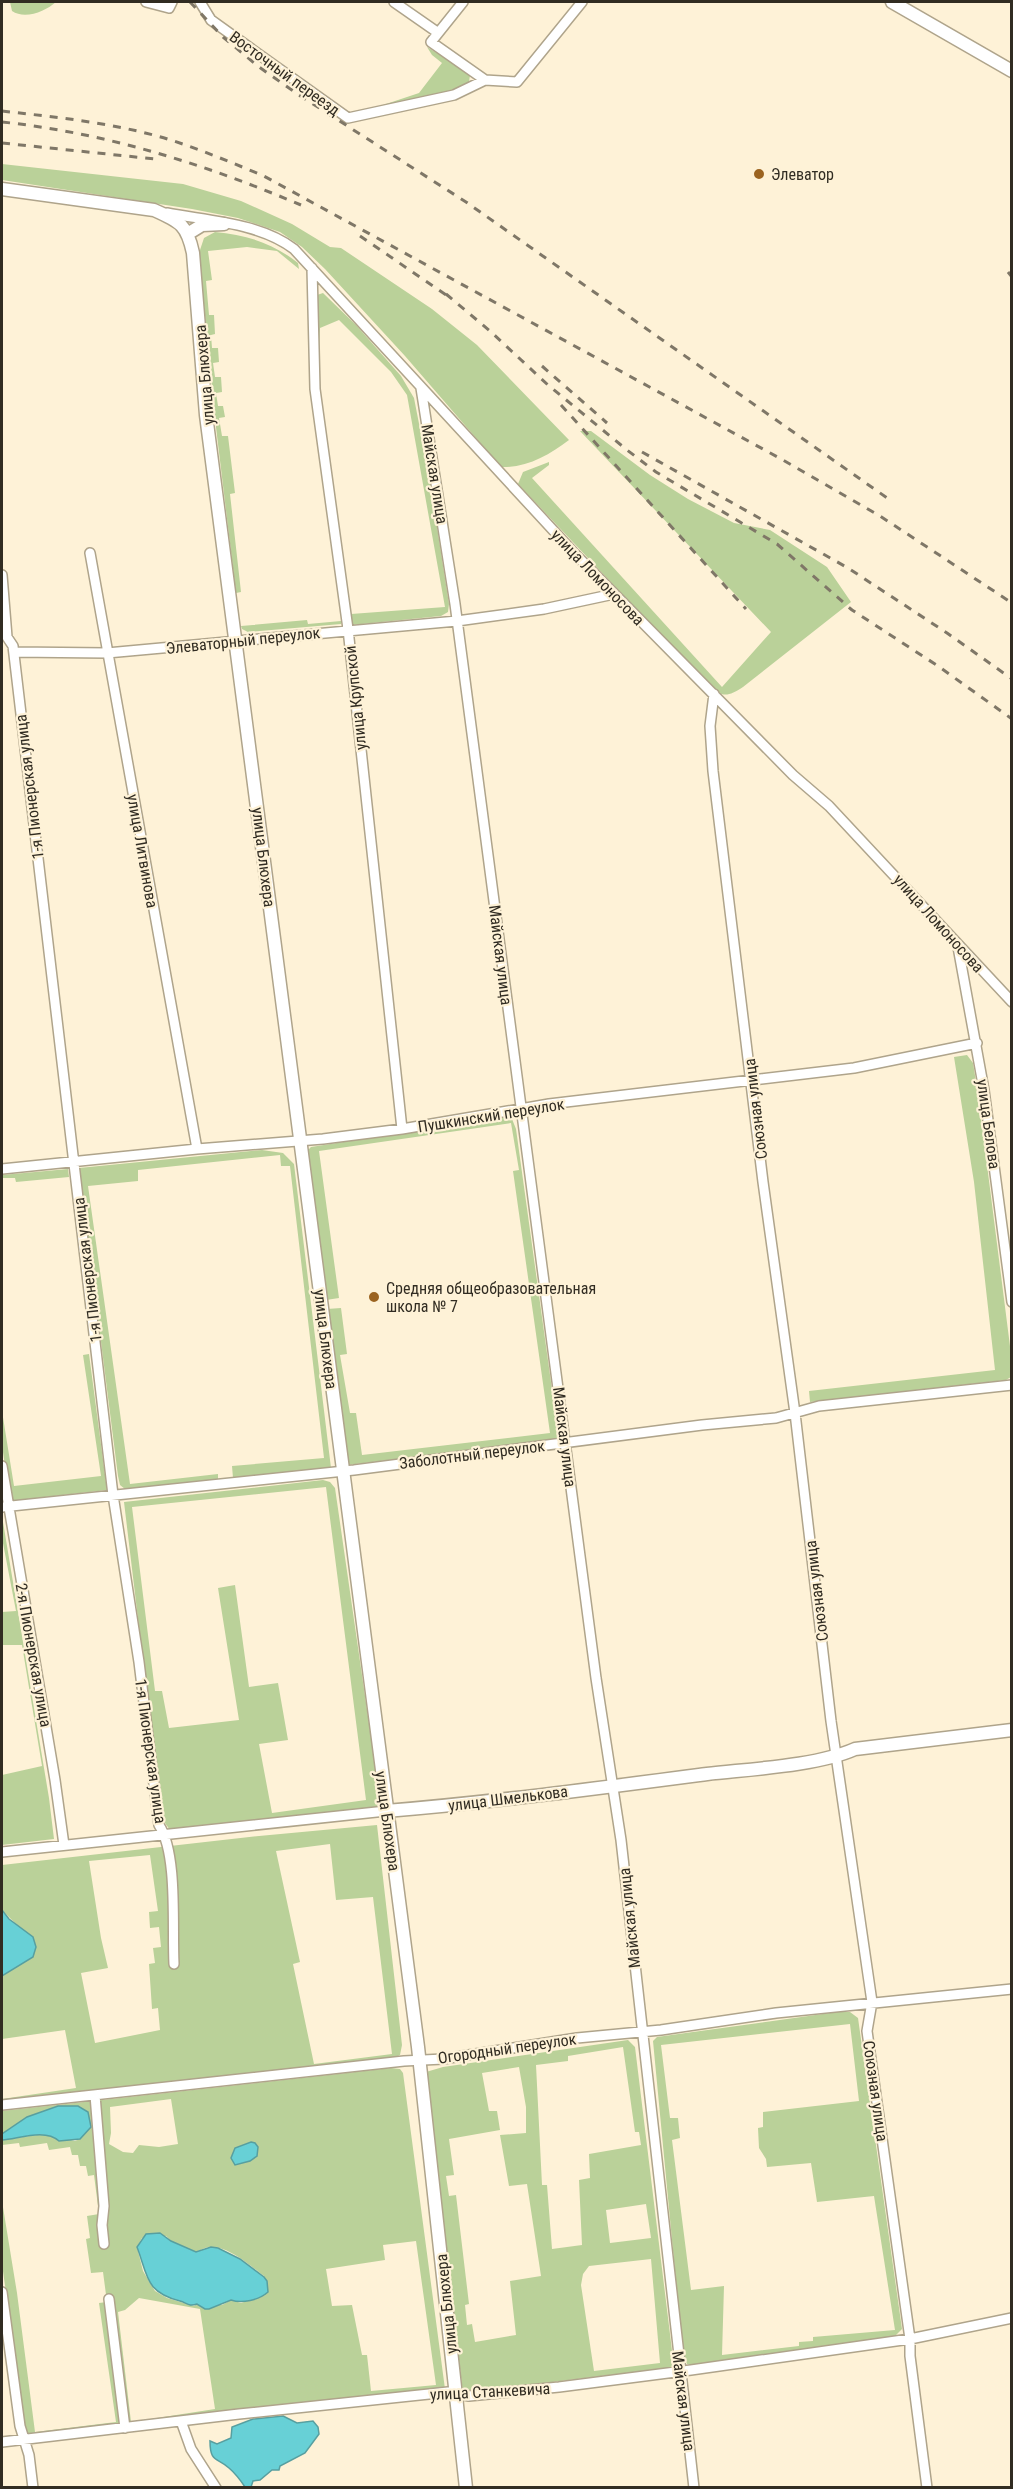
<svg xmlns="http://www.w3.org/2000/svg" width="1013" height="2489" font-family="'Roboto Condensed',sans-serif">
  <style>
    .green { fill: #bad199; fill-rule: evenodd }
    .water { fill: #67d0d6; stroke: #579fa0; stroke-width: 1.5 }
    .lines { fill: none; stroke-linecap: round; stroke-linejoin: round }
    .minor-casing { stroke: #afa48b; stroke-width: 12 }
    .tertiary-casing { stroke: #afa48b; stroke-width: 15 }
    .minor { stroke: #fff; stroke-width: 9 }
    .tertiary { stroke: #fff; stroke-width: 12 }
    .rail { stroke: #7f7767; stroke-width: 3; stroke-dasharray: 8 8; stroke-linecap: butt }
    .poi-dot { fill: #9b631f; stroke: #fef2d7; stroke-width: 2 }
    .labels { text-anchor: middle; stroke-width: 4.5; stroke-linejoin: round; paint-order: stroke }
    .street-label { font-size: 16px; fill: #312c22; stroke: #fef2d7 }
    .poi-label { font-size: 16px; fill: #312c22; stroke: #fef2d7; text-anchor: start }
  </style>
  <rect width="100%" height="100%" fill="#fef2d7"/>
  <path class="green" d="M10,2H56C46,11 25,20 12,11Z
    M427,47L466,71L470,75L469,82L458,89L365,114L362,112L419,93L442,63L432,55Z
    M2,164L183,184L241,201L292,224L330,247L341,248L432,309L477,345L569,440C549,455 527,468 501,467L405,356L325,269L302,247L280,232L238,218L192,209L2,180Z
    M215,232C247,235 273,243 298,263L299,269L277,251L247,247L208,251L212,280L206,281L209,315H214L215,334L211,335L212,348H218L219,362L213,363L215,377H221L222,392L216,393L218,406H223L225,417L219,418L222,436H228L235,493L230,494L241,592L236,593L215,419L199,253L204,238Z
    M323,293L356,325L401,376L414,398L429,475L449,604L448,612L441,616L352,625L351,614L445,607L407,395L391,372L339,320L320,328L319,351L317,295Z
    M580,431H591L650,475L688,499L734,523L770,530L827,567L851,602L743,687C729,696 723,698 710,687L518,484L523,472L549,462V465L532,478L722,687L771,632Z
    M307,620L308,624L341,621V624L248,632L242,629L241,626Z
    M967,1055L973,1063L978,1094L1011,1354V1377L1006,1380L810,1402L809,1391L995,1370L974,1182L954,1057Z
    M504,1117L512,1119L516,1129L559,1440L347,1465L327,1309L341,1308L347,1354L340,1355L350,1413H356L362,1455L550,1433L513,1171L519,1170L511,1123L319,1151L339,1298L326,1300L308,1150L311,1147Z
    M262,1150L283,1153L294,1164L331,1468L233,1478L232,1466L324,1458L290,1166H281L280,1155L138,1170V1181L88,1186L130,1484L218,1474V1480L125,1489L120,1485L118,1476L79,1168Z
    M68,1169L69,1177L16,1182L15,1178H2V1175Z
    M89,1354L107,1490L10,1501L2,1445V1411L14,1486L101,1476L83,1355Z
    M323,1480L330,1482L335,1488L380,1800L378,1805L375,1807L170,1830L162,1819L124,1502ZM326,1487L366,1800L272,1813L259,1744L288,1740L278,1683L249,1687L235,1585L218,1588L239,1720L169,1728L162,1691H155L132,1507Z
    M2,1516L49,1798L54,1839L2,1845V1775L42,1766L22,1645H2V1612L16,1611L2,1538Z
    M377,1825L402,2045L400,2055L394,2058L2,2102V2099L76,2088L65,2030L2,2039V1976L11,1970L16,1924L2,1910V1865L259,1836ZM330,1844L336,1900L373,1897L392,2054L314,2064L293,1964L300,1962L276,1851ZM150,1855L158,1911L149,1912L150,1928L159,1927L161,1947L153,1948L155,1963L149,1964L152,2009L158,2008L160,2030L95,2043L81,1973L108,1968L101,1938L89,1861Z
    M837,2012H850L858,2018L902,2329L893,2338L692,2365L687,2364L683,2355L653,2041L657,2037ZM850,2024L859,2101L763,2112V2127L758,2128L759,2148L766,2159L767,2167L811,2163L817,2202L874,2196L895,2330L813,2337V2341L799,2342V2346L722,2355L724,2286L691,2290L672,2140L680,2138L678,2118H670L661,2045Z
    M628,2040L635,2047L674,2367L463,2393L424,2078L426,2072L443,2067ZM623,2047L635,2132H639L641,2145L589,2154L590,2178L579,2180L582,2245L552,2249L547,2185H542L536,2065L568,2061V2056ZM519,2067L526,2107V2133L500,2135L509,2186L527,2184L541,2276L510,2281L516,2335L475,2342L472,2324L467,2325L465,2305L469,2304L456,2195L449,2196L446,2176L454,2175L449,2139L500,2130L497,2111H489L482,2073ZM646,2204L651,2238L610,2243L606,2210ZM651,2259L660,2363L594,2371L581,2285L583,2274L589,2266Z
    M391,2068L400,2069L403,2073L445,2389L26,2437L2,2264V2201L17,2293L35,2432L116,2422L99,2303L107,2302L103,2272L91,2273L86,2239L90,2238L87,2216L99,2214L94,2175L88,2176L86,2166H80L78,2155H72L70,2147L49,2150L47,2143L20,2147L19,2143L2,2145V2140L44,2134L75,2141L80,2139L91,2127L58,2106L27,2117L2,2134V2111ZM171,2099L178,2144L159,2147L139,2145L133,2153L123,2152L109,2144L111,2133L110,2107ZM166,2236L171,2241L196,2252C199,2251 202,2249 205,2248C225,2242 250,2266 264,2276L265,2295L241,2303L231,2300L222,2305L197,2304L194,2306L167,2298L155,2291L143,2271L137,2247L142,2238ZM416,2241L436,2385L371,2391L367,2355H362L352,2305L332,2306L326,2269L385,2260L383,2245ZM139,2298L200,2309L215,2409L131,2422L118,2312L125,2310Z"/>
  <path class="water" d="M2,1910L9,1919L33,1937L36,1947L33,1957L2,1976Z
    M58,2106H78L88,2112L91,2127L80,2139L59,2141C45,2128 18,2139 2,2140V2134L27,2117Z
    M251,2142L255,2143L258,2147L257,2156L250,2161L235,2165L231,2158L235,2148Z
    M160,2233L171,2241L196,2252L211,2247L218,2248L240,2259L264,2277L267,2281L268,2292C259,2300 242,2304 231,2300L209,2309H205L197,2304C189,2307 187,2303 180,2301C145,2292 148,2276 137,2247L146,2234Z
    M283,2416L297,2423L313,2421L318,2427L319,2434L305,2453L280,2466L279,2470H272L260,2480L253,2481L251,2487H245C241,2481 236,2474 229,2468C217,2457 210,2463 210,2441L217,2444L231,2438L232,2427L253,2419Z"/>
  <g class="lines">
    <defs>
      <path id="minor" d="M146,2L169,8L172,2
        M200,2L211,20L348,118L454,95L485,80
        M394,2L437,32
        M463,2L431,42L485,80L517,82L582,2
        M167,213C209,221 260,223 294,249L575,554L793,775L829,806L1012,1002
        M312,268L315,389L348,629L402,1129
        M421,388L455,604L596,1678L621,1840L694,2488
        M90,553L197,1149
        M2,575L7,637L13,646L113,1495L139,1662L159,1825C178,1854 172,1927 174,1964
        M14,652L107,653L457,621L544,609L614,594
        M714,694L710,726L713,771L763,1182L795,1413L831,1721L872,2002L867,2031L910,2339V2356L927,2488
        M958,947L984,1090L1012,1302
        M2,1169L197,1149L323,1139L402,1129L549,1104L854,1068L977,1043
        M2,1466L55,1780L64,1845
        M2,1507L354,1470L702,1425L776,1418L819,1406L1012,1385
        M2,1852L386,1811
        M95,2095L104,2206L102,2225L104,2244
        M2,2105L404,2061L443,2059L577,2038L661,2030L776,2013L1012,1989
        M2,2292L20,2426L29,2455L33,2488
        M109,2299L125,2428
        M181,2421L191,2449L216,2488
        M2,2442L239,2414L448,2392L469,2396L559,2387L691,2370L910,2339L1012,2318"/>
      <path id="tertiary" d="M892,2L1012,71
        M2,189L154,210C181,222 187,225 193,253L206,415L418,2047L466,2488
        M189,233L202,225L224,224
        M386,1811C494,1802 600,1788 707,1774C750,1769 817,1766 855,1749L1012,1730"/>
    </defs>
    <use href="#minor" class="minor-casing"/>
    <use href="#tertiary" class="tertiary-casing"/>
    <use href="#minor" class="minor"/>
    <use href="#tertiary" class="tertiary"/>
    <path class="rail" d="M190,2L223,37L259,67L299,95L466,202L890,500
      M2,111C54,117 106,122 157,136C193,146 227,161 262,175L783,460L880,516L1012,603
      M2,122C107,133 204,164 301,205
      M2,143L155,159
      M360,236L452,299
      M1008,272L1012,277
      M446,294L490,331L548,385L627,450L656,472L777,544L852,610L938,666L1012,719
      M542,366L607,423
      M561,405L746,609
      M642,452L848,568L947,633L1012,679"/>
  </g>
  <g class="poi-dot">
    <circle cx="759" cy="174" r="6"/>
    <circle cx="374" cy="1297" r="6"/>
  </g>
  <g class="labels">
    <g class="street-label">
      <text transform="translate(285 73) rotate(36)" y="6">Восточный переезд</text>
      <text transform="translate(204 375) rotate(-95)" y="6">улица Блюхера</text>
      <text transform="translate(435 474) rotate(81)" y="6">Майская улица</text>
      <text transform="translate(598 577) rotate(46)" y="6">улица Ломоносова</text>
      <text transform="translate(243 640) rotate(-6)" y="6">Элеваторный переулок</text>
      <text transform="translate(355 698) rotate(-96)" y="6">улица Крупской</text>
      <text transform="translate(29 787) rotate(-97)" y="6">1-я Пионерская улица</text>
      <text transform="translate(143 851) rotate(80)" y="6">улица Литвинова</text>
      <text transform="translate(264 857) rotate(83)" y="6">улица Блюхера</text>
      <text transform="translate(939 923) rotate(48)" y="6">улица Ломоносова</text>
      <text transform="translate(501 955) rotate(83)" y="6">Майская улица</text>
      <text transform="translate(755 1109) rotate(-97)" y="6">Союзная улица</text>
      <text transform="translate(491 1115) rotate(-9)" y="6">Пушкинский переулок</text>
      <text transform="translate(989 1124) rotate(82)" y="6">улица Белова</text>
      <text transform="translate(87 1270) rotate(-97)" y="6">1-я Пионерская улица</text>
      <text transform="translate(326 1339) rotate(83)" y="6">улица Блюхера</text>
      <text transform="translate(565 1437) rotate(83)" y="6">Майская улица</text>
      <text transform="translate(472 1454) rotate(-7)" y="6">Заболотный переулок</text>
      <text transform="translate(816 1591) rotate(-97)" y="6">Союзная улица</text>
      <text transform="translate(34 1655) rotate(80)" y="6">2-я Пионерская улица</text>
      <text transform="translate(151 1751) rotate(82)" y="6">1-я Пионерская улица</text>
      <text transform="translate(508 1798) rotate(-7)" y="6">улица Шмелькова</text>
      <text transform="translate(388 1821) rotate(82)" y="6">улица Блюхера</text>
      <text transform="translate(629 1918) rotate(-96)" y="6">Майская улица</text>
      <text transform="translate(507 2048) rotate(-8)" y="6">Огородный переулок</text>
      <text transform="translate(876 2091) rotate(82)" y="6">Союзная улица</text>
      <text transform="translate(446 2304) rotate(-96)" y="6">улица Блюхера</text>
      <text transform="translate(490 2391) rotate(-3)" y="6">улица Станкевича</text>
      <text transform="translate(684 2401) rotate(83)" y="6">Майская улица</text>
    </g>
    <g class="poi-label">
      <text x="771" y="180">Элеватор</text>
      <text x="386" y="1294">Средняя общеобразовательная<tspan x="386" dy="18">школа № 7</tspan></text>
    </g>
  </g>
  <rect width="1013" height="2489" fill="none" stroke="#312c22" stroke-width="6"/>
</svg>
